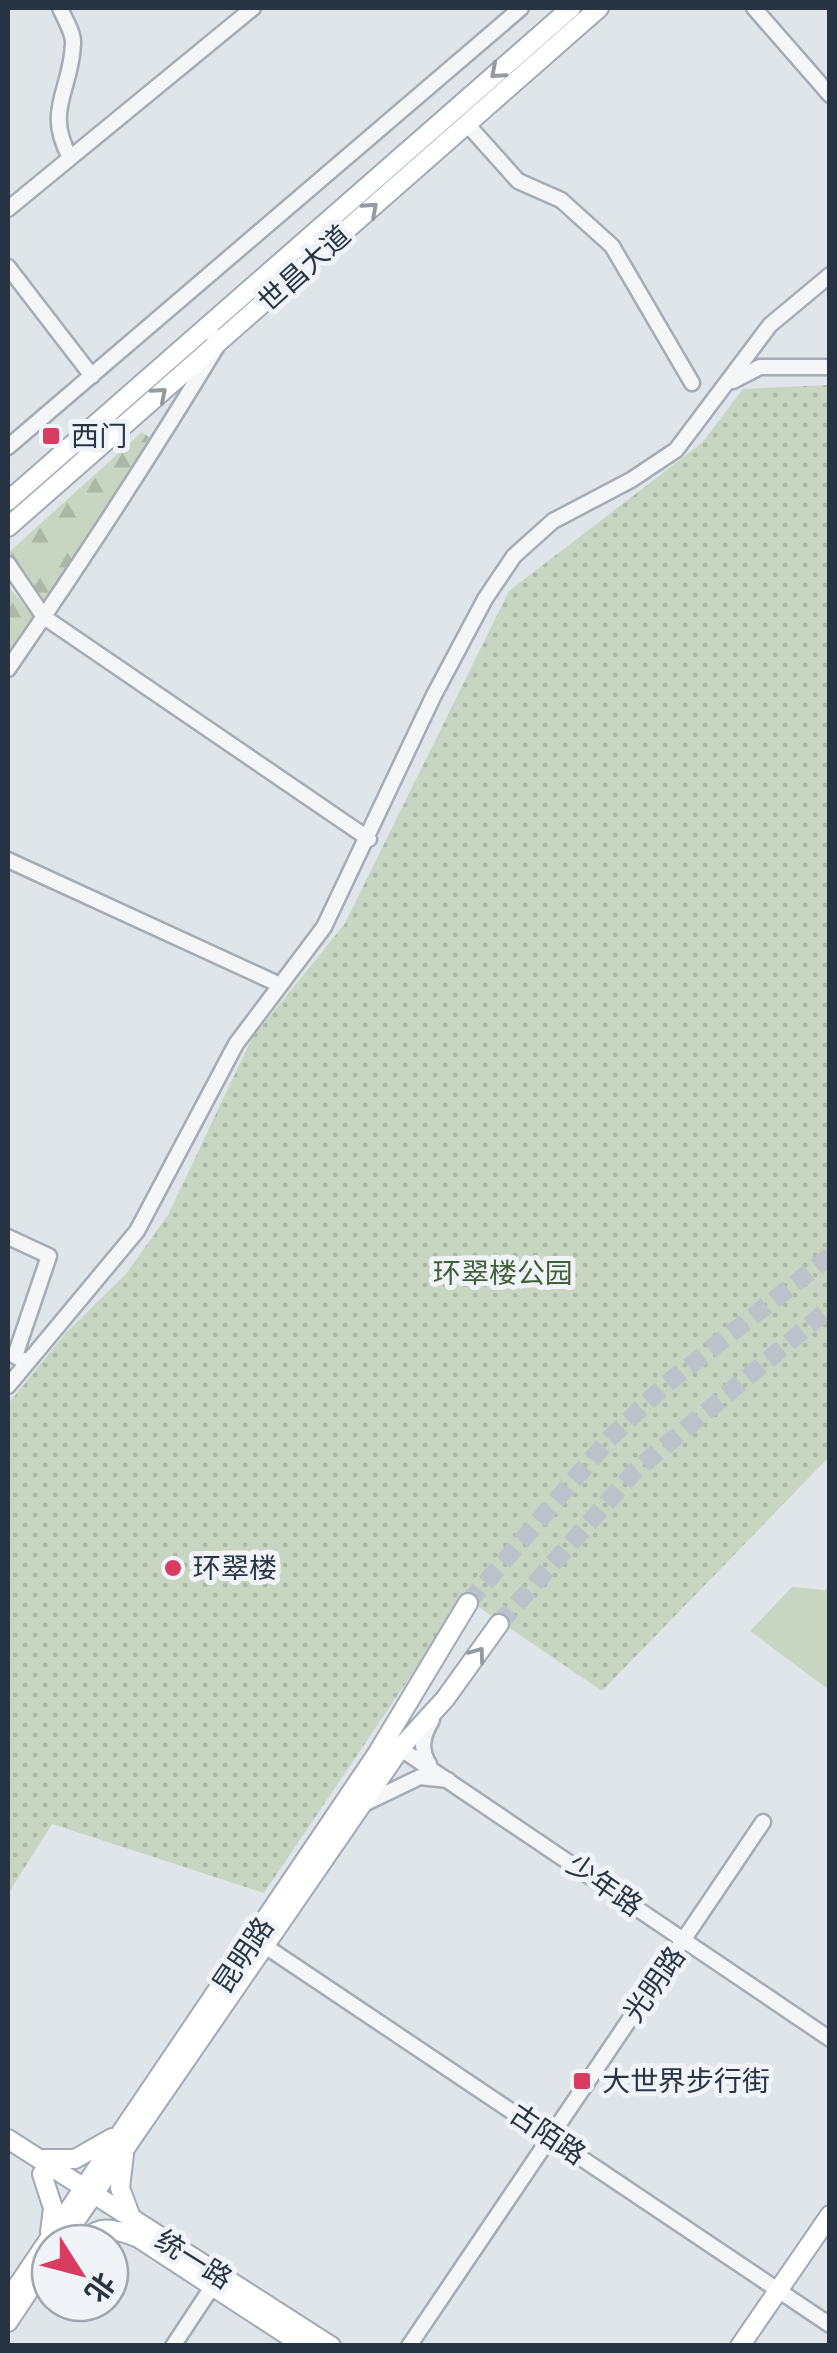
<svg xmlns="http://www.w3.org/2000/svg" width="837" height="2353" font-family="'Fira Sans Condensed','Noto Sans SC',sans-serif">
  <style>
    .forest { fill: url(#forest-firs) }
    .park { fill: url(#park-dots) }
    .pitch { fill: #c8d5c1 }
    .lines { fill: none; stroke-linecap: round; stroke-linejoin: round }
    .major-tunnel { stroke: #bbc2c9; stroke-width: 18; stroke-dasharray: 18 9; stroke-linecap: butt }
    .minor-casing { stroke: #a5acb5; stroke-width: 19 }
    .major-casing { stroke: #9faab7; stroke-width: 22 }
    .minor { stroke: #f4f6f8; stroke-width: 14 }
    .major { stroke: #fff; stroke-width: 18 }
    .oneway { stroke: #939aa1 }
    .poi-dot { fill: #d93c60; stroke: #f0f4f8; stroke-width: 4 }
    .labels { text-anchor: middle; stroke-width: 10; stroke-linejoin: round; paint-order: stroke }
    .street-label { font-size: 28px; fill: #273443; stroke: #f0f4f8 }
    .poi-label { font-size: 28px; fill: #273443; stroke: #f0f4f8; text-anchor: start }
    .park-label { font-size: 28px; fill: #3f6034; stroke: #f0f4f8 }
  </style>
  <defs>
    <pattern id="forest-firs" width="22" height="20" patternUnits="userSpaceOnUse" patternTransform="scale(2.5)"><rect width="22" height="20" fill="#c8d5c1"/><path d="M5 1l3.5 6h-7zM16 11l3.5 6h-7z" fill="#acb7a7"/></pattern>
    <pattern id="park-dots" width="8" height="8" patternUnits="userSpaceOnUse" patternTransform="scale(2.5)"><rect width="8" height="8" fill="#c8d5c1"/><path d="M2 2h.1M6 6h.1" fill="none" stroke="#acb7a7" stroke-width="1.8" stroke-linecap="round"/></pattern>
  </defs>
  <rect width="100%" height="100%" fill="#e0e5ea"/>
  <path class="forest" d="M142,432L149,437L109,508L43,605L8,553Z
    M8,586L34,617L8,656Z"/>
  <path class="park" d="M829,385V1457L602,1691L464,1597L264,1893L52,1824L8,1894V1404L65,1334L126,1274L168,1215L252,1038L344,925L509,591L702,443L743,389Z"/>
  <path class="pitch" d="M829,1585V1690L750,1631L792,1587L825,1590Z"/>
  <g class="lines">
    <path class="major-tunnel" d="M468,1603L609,1439L665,1385L830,1256
      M499,1624L635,1471L830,1308"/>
    <defs>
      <path id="minor" d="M60,8C64,18 74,33 73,44C71,92 44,109 70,158
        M754,8L830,95
        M467,124L518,181L561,200L612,246L692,383
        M8,209L253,8
        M8,267L92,376
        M733,381L760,367H830
        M8,447L521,8
        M8,564L44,617L369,839
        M8,669C81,563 152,454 219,343L206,326
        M8,860L278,984
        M8,1237L49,1256L15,1356L26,1362
        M8,1386L137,1231L236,1044L324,927L433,697L485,599L514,556L553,521L631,480L676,450L770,325L830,275
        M395,1745L830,2039
        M429,1764C419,1749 423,1735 432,1720
        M366,1803L420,1777L448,1780
        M265,1946L830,2325
        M173,2346L212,2287
        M409,2346L763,1822"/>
      <path id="major" d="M8,501L571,8
        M8,527L599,8
        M8,2139L331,2346
        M124,2154L120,2188L132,2220
        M44,2159H75L112,2138
        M42,2174L53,2208L50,2232
        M69,2230L402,1746L445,1699L499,1624
        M137,2237L304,2346
        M83,2243C99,2222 117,2230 139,2238
        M8,2300L377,1754L468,1603
        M8,2322L44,2268
        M740,2346L830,2215"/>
    </defs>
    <use href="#minor" class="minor-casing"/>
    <use href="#major" class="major-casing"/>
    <use href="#minor" class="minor"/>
    <use href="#major" class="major"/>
  </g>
  <defs><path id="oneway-chevron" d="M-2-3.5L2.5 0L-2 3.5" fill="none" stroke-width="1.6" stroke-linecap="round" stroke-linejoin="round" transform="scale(2.5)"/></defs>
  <g class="oneway">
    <use href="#oneway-chevron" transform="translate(497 72) rotate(139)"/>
    <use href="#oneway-chevron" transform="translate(371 209) rotate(-42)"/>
    <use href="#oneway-chevron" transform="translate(160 394) rotate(-41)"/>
    <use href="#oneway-chevron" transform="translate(478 1654) rotate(-54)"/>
  </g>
  <g class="poi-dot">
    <rect x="41" y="426" width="20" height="20" rx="5"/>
    <circle cx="173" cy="1568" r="10"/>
    <rect x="572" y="2071" width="20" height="20" rx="5"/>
  </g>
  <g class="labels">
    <g class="street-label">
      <text transform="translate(304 268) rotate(-42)" y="10">世昌大道</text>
      <text transform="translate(605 1885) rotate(35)" y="10">少年路</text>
      <text transform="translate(243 1955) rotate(-56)" y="10">昆明路</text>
      <text transform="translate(654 1984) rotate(-55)" y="10">光明路</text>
      <text transform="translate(548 2134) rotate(34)" y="10">古陌路</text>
      <text transform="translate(194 2259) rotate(32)" y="10">统一路</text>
    </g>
    <g class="poi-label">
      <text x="71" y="446">西门</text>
      <text x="193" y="1578">环翠楼</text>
      <text x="602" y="2091">大世界步行街</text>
    </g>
    <g class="park-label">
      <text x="503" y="1283">环翠楼公园</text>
    </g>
  </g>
  <rect width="837" height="2353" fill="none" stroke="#273443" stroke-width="20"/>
  <g transform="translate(80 2273) rotate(126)"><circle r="48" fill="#f0f4f8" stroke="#a0a7b0" stroke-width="2.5"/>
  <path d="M0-8L18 38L0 25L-18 38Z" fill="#d93c60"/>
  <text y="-15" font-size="28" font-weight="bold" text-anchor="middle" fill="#273443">北</text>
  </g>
</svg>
